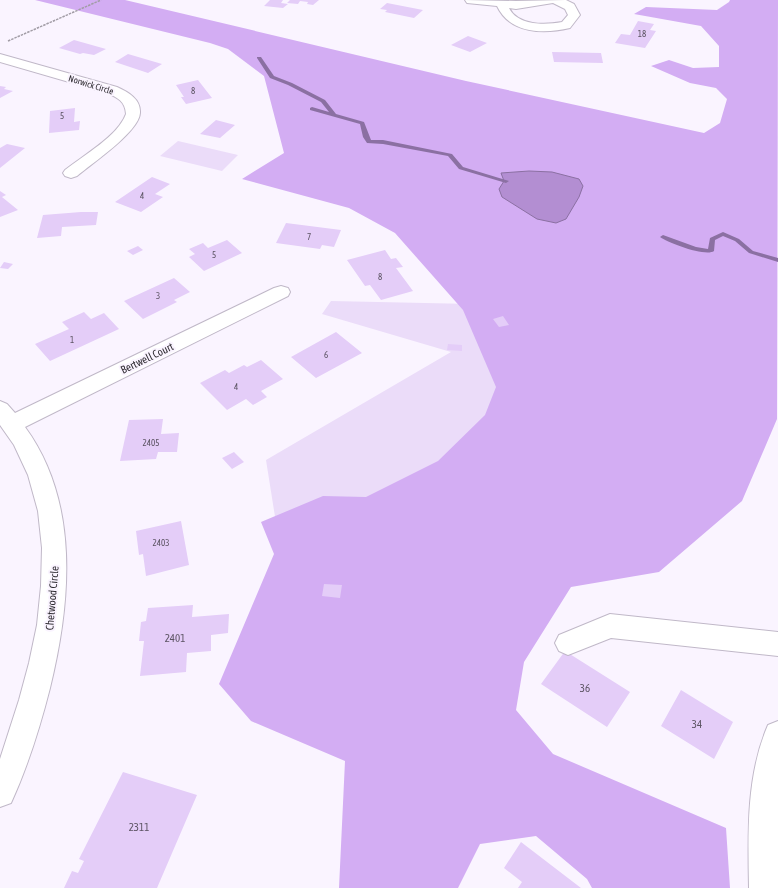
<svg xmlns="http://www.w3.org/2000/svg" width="778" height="888" font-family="'Asap Condensed',sans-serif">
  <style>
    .green { fill: #ebdcf9 }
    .forest { fill: #d3adf3 }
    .water { fill: #b38ed2; stroke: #8b70a2 }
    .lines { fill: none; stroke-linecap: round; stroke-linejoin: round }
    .stream { fill: #8b70a2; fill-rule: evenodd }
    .building { fill: #e4cdf8 }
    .minor-casing { stroke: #c0b8c8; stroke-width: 2 }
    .path { stroke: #a29da6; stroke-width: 1.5; stroke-dasharray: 2.5 1; stroke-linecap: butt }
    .minor { fill: #fff; fill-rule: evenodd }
    .labels { text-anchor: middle; stroke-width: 4; stroke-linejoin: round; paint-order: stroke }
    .number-label { font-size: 9px; fill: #5c5463 }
    .far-street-label { font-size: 9px; fill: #2e2b31; stroke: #faf4ff }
    .street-label { font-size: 11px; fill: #2e2b31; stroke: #faf4ff }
    .near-number-label { font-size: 11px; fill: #5c5463 }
  </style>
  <rect width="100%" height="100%" fill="#faf4ff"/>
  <path class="green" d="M178,141L238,155L222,171L160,156Z
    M731,151L514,570L283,567L266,460L451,352L322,314L331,301L472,304Z"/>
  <path class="forest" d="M35,0H125L466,81L704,133L720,123L727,99L716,88L690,83L651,66L669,60L693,68L719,67V46L701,26L634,14L646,7L717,10L729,2L730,0H778L777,419L742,501L659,572L571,587L524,662L516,710L553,754L726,828L730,888H592L587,879L536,836L480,844L458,888H339L345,761L251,721L219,684L274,554L261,522L323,496L366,497L438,461L485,415L496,387L463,310L395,233L349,208L242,179L284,153L264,76L228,49L210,43Z"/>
  <path class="water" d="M529,171L552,172L579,179L583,186L579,197L566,219L556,223L537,219L502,197L499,189L504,181L501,173Z"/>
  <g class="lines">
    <path class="stream" d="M257,57H261L274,76L292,83L325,100L336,114L364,122L371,140H383L452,154L463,167L509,181L506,183L459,169L448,156L383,144L367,143L363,137L360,124L310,110V108L312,107L329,112L321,102L288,85L270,78L257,58Z
      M723,232L739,239L753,251L778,258V262L749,253L735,241L723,236L715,240L714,251C706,257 668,243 660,237L663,235L696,247L708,249L710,238Z"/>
  </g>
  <path class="building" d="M270,0H283L281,3L288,4L283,8L264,6Z
    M290,0H319L313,5L307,4L308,2L300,1L298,4L287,3Z
    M387,3L423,10L414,18L385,12L387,10L380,9Z
    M638,21L654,24L650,30L656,31L645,48L615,43L621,34L630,35Z
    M468,36L487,43L470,52L451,45Z
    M74,40L106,49L94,55L83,53L80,54L59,48Z
    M552,52L601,53L603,63L554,62Z
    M128,54L162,64L148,73L115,62Z
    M198,80L212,98L186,104L181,97H184L176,85Z
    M0,86L6,87L4,89L13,91L0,98Z
    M75,108L74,122L80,121L79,130L49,133L50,111Z
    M216,120L235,125L220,138L200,134Z
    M7,144L25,148L0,168V148Z
    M152,177L170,184L155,194L163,197L141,212L115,202Z
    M0,191L6,195L2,197L18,210L0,217Z
    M81,212H98L96,225L62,227L61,236L37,238L43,215Z
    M286,223L341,230L334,247L322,245L320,249L276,243Z
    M227,240L242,253L204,271L189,257L195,254L189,249L203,243L208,248Z
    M138,246L143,250L133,255L127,251Z
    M385,250L391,259L396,258L403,267L396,268L413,291L381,300L370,285L365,286L347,260Z
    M4,262L13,264L8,269L0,268Z
    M174,278L190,292L174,300L177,302L143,319L124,301Z
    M84,312L91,319L104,313L119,329L50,361L35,344L69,329L62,322Z
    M503,316L509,325L499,327L493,319Z
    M336,332L362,353L316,378L291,357Z
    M448,344L462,345V351L447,350Z
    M261,360L283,379L261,391L267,397L253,405L246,399L227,410L200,383L225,370L229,373L244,365L247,367Z
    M163,419L161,434L179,433L177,452H158L156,459L120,461L129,420Z
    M234,452L244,462L232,469L222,458Z
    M181,521L189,565L146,576L143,554L139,555L136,531Z
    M324,584L342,585L340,598L322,596Z
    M193,605L192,617L229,614L228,633L211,635V651L187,653L186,672L140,676L144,641H139L141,622L146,621L148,608Z
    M565,651L630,692L607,727L541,684Z
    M681,690L733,722L714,759L661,726Z
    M123,772L197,795L157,888H64L72,871L78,873L84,861L79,859Z
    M521,842L581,888H518L522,882L504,868Z"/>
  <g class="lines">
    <defs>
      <path id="minor" d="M465,0L516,1L566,0L574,4L580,15L570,28C544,34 510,34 497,6L467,3ZM553,3L565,9L568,15L562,22C545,25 518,26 509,8L516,9Z
        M0,54L117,87C128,92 141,99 140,113C139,132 91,164 77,176L71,178L65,176L63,173L65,170C84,155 118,136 126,114C125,101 118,98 107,93L0,62Z
        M281,286L288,288L290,292L288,296L25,427C80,502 71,602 50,688C40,727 28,766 11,803L0,807V759L19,700L29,663L37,625L41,586L42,548L38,511L28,475L14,445L0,425V401L7,404L15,413L274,288Z
        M610,614L778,632V656L611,638L568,655L559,651L555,643L559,635Z
        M778,721V888H749C748,833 746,776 768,725Z"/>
    </defs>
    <use href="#minor" class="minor-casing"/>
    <path class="path" d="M8,41L101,0"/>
    <use href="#minor" class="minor"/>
  </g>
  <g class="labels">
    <g class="number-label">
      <text x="642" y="37">18</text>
      <text x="193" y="94">8</text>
      <text x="62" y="119">5</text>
      <text x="142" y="199">4</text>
      <text x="309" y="240">7</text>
      <text x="214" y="258">5</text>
      <text x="380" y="280">8</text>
      <text x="158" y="299">3</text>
      <text x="72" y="343">1</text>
      <text x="326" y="358">6</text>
      <text x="236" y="390">4</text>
      <text x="151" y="446">2405</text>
      <text x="161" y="546">2403</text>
    </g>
    <g class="far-street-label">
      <text transform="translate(91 85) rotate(17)" y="3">Norwick Circle</text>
    </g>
    <g class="street-label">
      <text transform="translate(147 358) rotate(-26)" y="4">Bertwell Court</text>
      <text transform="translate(52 598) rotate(-85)" y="4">Chetwood Circle</text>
    </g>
    <g class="near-number-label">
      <text x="175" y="642">2401</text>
      <text x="585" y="692">36</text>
      <text x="697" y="728">34</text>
      <text x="139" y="831">2311</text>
    </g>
  </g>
</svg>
